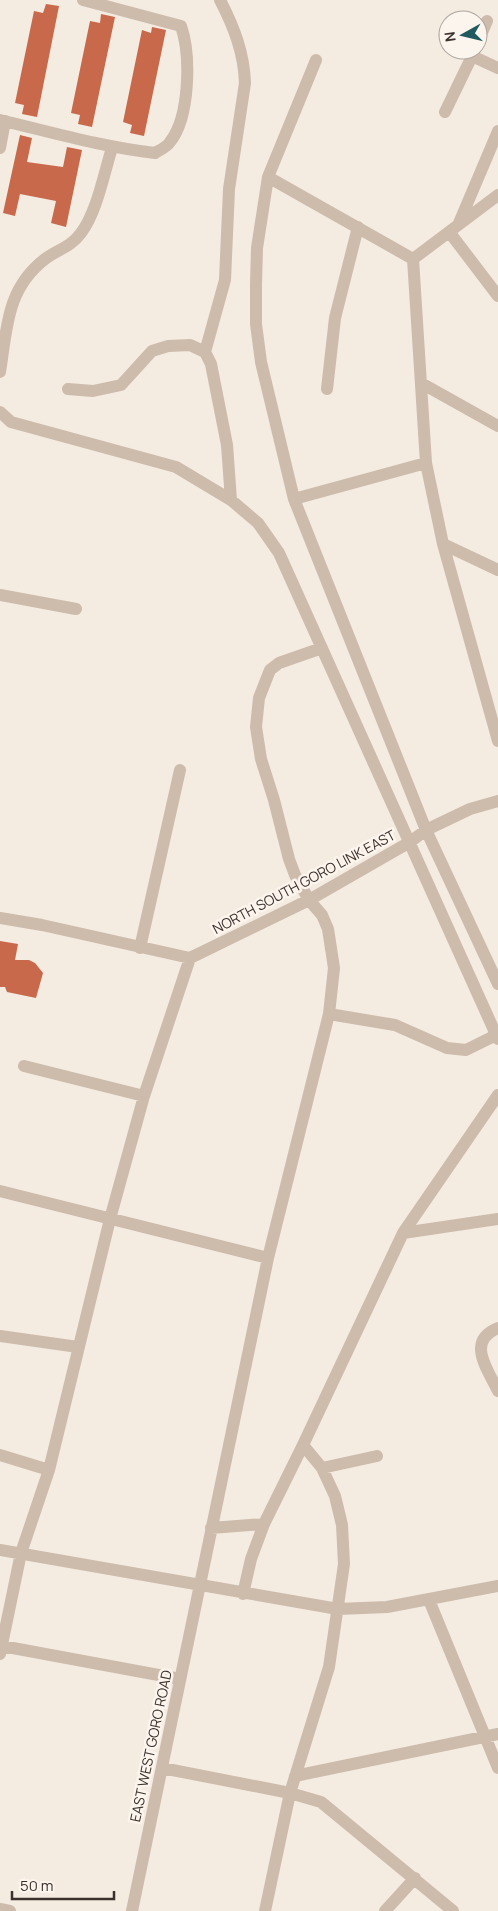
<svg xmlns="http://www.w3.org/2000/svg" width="498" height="1911" font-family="Manrope,sans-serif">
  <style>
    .building { fill: #c8694b }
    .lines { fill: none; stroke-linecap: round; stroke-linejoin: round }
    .minor { stroke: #cdbbac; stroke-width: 12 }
    .labels { text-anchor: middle; stroke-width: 5; stroke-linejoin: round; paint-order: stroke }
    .street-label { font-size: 14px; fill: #3b302b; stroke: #fbf5ee }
  </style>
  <rect width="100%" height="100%" fill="#f4ebe1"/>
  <path class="building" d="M46,4L59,6L37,117L22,114L24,105L15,103L34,11L43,13Z
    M101,14L115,17L92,127L78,124L80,115L71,113L90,21L100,23Z
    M152,27L166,30L144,136L130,133L132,125L123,122L142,30L151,33Z
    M20,135L32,138L27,162L63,167L67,147L82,150L66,227L51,223L56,201L20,194L15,216L3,213Z
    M0,941L18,944L15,960H29L35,963L43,973L36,998L7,992L5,987H0Z"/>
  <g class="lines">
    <path class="minor" d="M478,42L487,21
      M472,56L498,68
      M316,60L268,177L257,248L256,284V324L261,362L294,499L426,830L498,984
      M445,112L475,50
      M0,120C51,132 102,147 155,153C160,150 167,147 170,142C190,117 191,55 181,26L83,0
      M0,148L5,121
      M268,177L413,259
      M498,195L413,259L426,463L443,544L498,741
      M459,223L498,131
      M450,233L498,296
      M205,352L225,280L229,189L245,83C244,53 234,27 220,0
      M0,372C7,329 6,289 45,259C58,249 70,248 81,233C97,212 104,173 112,148
      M421,383L498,426
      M68,389L93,391L121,385L152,351L168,346L190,345L205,352L211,364L227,445L231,500
      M327,389L335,318L358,227
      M0,412L11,422L176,467L231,500L258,523L279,553L498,1039
      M294,499L426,463
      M443,544L498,570
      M0,595L76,609
      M0,918L42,925L190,958L309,900L410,842L426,830L470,809L498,801
      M140,948L180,770
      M329,1014L395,1025L447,1048L466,1050L496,1035
      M24,1066L144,1096
      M0,1191L268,1258
      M403,1233L498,1219
      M498,1328C466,1341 487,1368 498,1391
      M0,1336L78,1347
      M0,1455L49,1470
      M322,1468L377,1456
      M211,1528L264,1524
      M0,1550L338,1609L387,1607L498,1586
      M243,1594L251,1559L264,1524L303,1445L403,1233L498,1095
      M429,1600L498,1768
      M2,1646L180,1679
      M0,1654L21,1553L49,1470L110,1219L144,1096L190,958
      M162,1768L290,1793L321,1802L453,1911
      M295,1776L498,1734
      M0,1909L10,1911
      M132,1911L268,1258L329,1014L334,968L328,929L322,915L309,900L295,875L289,859L274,800L261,759L256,727L259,698L270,670L279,663L322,648
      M265,1911L290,1793L329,1667L344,1564L342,1525L335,1496L322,1468L303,1445
      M385,1911L415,1878"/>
  </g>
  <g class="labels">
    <g class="street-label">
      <text transform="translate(304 882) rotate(-28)" y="5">NORTH SOUTH GORO LINK EAST</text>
      <text transform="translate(151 1746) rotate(-78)" y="5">EAST WEST GORO ROAD</text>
    </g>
  </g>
  <g transform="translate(463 35) rotate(262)"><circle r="24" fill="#fbf5ee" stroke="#aea6a0"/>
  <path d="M0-4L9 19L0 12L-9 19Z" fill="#1f5a5e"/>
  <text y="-8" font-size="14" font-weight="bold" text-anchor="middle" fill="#3b302b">N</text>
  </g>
  <path d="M12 1891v8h102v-8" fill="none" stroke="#3b302b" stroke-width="2.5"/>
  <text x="20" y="1891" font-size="15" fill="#3b302b" stroke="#fbf5ee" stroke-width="4" paint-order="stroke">50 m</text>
</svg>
